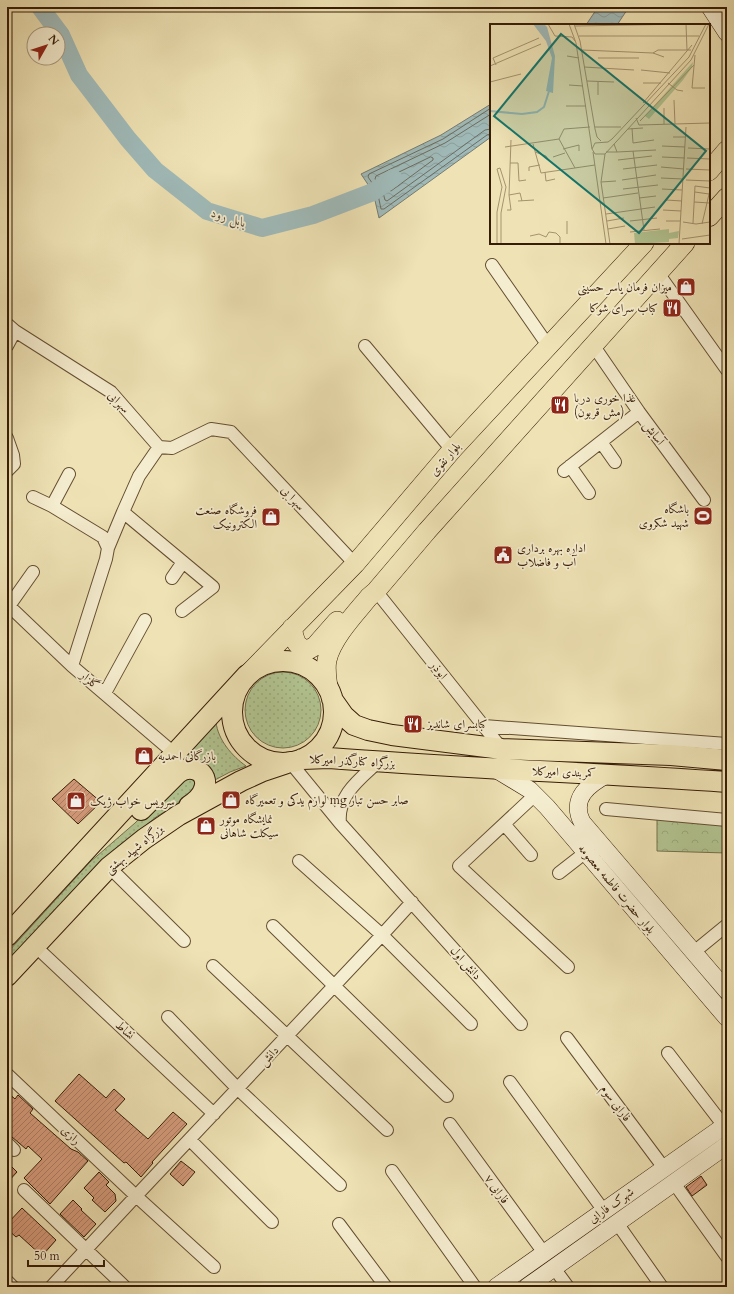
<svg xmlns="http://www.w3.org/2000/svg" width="734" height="1294" font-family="Cardo,Amiri,serif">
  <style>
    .grass { fill: url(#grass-dots); stroke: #74704c }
    .park { fill: url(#park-crowns); stroke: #74704c }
    .water { fill: url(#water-waves); stroke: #767b72 }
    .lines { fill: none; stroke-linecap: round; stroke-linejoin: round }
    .shore { stroke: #6c6c60; stroke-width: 1 }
    .river { stroke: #a0bbba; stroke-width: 18 }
    .building { fill: url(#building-hatch); stroke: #371c07 }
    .minor-casing { stroke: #654e32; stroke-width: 14 }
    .secondary-casing { stroke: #371c07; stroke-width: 18 }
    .primary-casing { stroke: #371c07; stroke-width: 20 }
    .trunk-casing { stroke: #371c07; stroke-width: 22 }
    .minor { stroke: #f5edcf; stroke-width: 12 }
    .secondary { stroke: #f5edcf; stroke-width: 17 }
    .primary { stroke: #efe3b5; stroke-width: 19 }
    .trunk { stroke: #efe3b5; stroke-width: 20 }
    .labels { text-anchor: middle; stroke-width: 3.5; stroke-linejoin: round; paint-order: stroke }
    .poi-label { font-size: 12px; fill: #371c07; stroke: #f5edcf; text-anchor: start }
    .street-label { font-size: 12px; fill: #371c07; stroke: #f5edcf }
    .water-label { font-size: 13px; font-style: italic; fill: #564c3d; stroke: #f5edcf }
    .inset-river { fill: none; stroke: #a0bbba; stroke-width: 2 }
    .inset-road { fill: none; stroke: #a5936f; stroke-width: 1 }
    .view { fill: #0f766e; fill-opacity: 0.15; stroke: #0f766e; stroke-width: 2 }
    .inset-edge { fill: none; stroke: #371c07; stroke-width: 2 }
  </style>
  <defs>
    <pattern id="grass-dots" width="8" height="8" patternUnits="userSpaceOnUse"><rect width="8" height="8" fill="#b2c592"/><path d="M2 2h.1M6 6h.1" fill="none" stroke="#9aa97c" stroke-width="1.8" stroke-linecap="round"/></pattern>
    <pattern id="park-crowns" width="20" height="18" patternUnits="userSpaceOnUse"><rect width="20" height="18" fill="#b2c592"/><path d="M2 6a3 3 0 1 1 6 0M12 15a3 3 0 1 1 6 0" fill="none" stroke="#9aa97c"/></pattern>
    <pattern id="water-waves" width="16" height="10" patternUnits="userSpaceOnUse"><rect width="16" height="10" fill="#a0bbba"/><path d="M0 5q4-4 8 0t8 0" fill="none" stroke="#8aa09e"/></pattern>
    <pattern id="building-hatch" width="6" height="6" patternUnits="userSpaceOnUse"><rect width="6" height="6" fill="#d69c7c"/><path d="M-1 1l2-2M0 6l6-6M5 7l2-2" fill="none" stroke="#ae7e64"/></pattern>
  </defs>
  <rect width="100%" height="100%" fill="#efe3b5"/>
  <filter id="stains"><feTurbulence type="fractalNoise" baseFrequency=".005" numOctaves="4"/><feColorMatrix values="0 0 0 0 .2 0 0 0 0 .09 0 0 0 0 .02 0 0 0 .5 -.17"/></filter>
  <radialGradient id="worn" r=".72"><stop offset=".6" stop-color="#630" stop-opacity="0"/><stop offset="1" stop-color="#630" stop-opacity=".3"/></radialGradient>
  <path class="grass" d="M245 710a38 38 0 1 1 76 0a38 38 0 1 1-76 0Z
    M216,722C218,740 232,756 246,766L230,772L213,781L204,765L135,811Z
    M183,777H189C194,780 195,782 196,788L189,797L156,817L91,871L7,961V953L90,862L135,823Z"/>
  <path class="park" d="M657,815L727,819V853L657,851Z"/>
  <path class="water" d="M598,7H629L617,25H586Z
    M491,104V137L379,218L373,192L361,174L441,135Z"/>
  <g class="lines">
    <path class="shore" d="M491,108L443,139L369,174L368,177L377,190L381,209H384L487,135L491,134
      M491,114L445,143L376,176L375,179L382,189L385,200L387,201L485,130L491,129
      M431,157L433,158V160L391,191L389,190L384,181L385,179Z"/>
    <path class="river" d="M40,7L61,35L79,75L128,139L155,170L207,211L262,228L313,215L373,192L393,178"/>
  </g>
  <path class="building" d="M74,779L101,802L78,824L52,799Z
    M79,1074L106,1098L114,1089L125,1099L115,1110L148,1139L173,1112L187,1124L152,1162L153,1163L141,1177L126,1162L124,1163L55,1101Z
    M7,1092L15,1099L18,1095L33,1109L30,1113L71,1149L78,1152L88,1161L50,1204L24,1178L42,1159L28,1146L26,1149L12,1137L7,1136Z
    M181,1161L195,1172L183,1186L170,1174Z
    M7,1162L17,1172L7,1183Z
    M99,1172L109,1182L106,1185L115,1194L116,1201L105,1212L92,1200L94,1198L84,1188Z
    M701,1176L707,1185L692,1196L686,1187Z
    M73,1200L82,1209L81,1210L96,1224L84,1237L60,1214Z
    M22,1208L56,1240L42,1256L19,1235L16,1237L7,1229V1224Z"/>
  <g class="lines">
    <defs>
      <path id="minor" d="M492,265L549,347
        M658,273L727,370
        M7,324L15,331L111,392L159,447L172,448L211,429L231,432L355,564
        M593,345L639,412L704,500
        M7,346L15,331
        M365,346L452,450
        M7,438L13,455L14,464L7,471
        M601,442L615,462
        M570,466L589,493
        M564,471L639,412
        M33,497L52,506L103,537L108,548
        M52,506L69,474
        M123,512L213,587L182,611
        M172,578L183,562
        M376,591L502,749
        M7,604L72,666L175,754
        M9,606L33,572
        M72,666L106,559L108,548L123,512L139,476L159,447
        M105,693L145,620
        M484,726L727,744
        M290,762L340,823C337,795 360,779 378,762
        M535,795L459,866L568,967
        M606,809L727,820
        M340,823L521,1024
        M504,824L531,855
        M299,861L382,935L471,1024
        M109,867L184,941
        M559,873L586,852
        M273,926L447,1096
        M35,946L214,1114
        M694,952L727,925
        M213,966L387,1130
        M168,1017L238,1089L340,1185
        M567,1038L664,1168
        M668,1053L724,1126
        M7,1074L136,1196L214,1267
        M510,1082L604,1211
        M450,1124L544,1253
        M190,1140L272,1222
        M7,1143L14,1150
        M392,1171L475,1287
        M674,1183L727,1257
        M24,1190L125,1287
        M617,1223L662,1287
        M339,1224L386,1287
        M554,1268L568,1287
        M7,1281L13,1287
        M51,1287L136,1196L382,935L412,902"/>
      <path id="secondary" d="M710,7L727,33
        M497,770L530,790L547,807L727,1018
        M608,774C589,784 570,798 582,822L727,991
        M496,1287L727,1124
        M527,1287L727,1145"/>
      <path id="primary" d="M709,171L727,150
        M709,217L727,197
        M292,628C295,640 295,647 308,650L315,646L337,621
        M247,675L355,564L452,450L644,243
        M328,688C327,678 325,669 327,660C332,638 355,614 369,597L376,591L427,531L685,243"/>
      <path id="trunk" d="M232 712a51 51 0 1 1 102 0a51 51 0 1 1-102 0Z
        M332,699L344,716L354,725L368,730L392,735L502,749L671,755L727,760
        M302,759L329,758C462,768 594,773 727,782
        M141,810L178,773C191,763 210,772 204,789C202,796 195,802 189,806
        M7,936L247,675
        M7,976L109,867L144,839L179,815L241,781L263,771L290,762"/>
    </defs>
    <use href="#minor" class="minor-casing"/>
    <use href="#secondary" class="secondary-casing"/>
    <use href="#primary" class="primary-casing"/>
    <use href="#trunk" class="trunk-casing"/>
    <use href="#minor" class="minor"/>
    <use href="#secondary" class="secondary"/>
    <use href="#primary" class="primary"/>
    <use href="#trunk" class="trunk"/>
  </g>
  <defs>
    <symbol id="shop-square" viewBox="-11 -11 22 22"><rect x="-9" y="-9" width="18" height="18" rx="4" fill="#8f2418" stroke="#f5edcf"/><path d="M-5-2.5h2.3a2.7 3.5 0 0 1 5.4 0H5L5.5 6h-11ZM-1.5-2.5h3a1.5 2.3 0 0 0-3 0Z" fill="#fff"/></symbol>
    <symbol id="restaurant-square" viewBox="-11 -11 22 22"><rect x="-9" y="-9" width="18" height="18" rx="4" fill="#8f2418" stroke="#f5edcf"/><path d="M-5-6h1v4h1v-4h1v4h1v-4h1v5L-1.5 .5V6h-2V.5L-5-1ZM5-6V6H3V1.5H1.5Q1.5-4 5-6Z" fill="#fff"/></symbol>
    <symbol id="stadium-square" viewBox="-11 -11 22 22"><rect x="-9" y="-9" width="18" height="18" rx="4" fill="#8f2418" stroke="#f5edcf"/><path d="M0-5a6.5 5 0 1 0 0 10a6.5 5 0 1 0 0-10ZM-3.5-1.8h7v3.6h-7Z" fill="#fff"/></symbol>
    <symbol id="civic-square" viewBox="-11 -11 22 22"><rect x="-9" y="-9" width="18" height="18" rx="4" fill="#8f2418" stroke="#f5edcf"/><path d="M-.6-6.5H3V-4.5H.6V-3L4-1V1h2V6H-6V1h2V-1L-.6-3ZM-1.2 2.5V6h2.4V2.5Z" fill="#fff"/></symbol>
  </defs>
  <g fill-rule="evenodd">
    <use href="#shop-square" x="675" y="276" width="22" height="22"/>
    <use href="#restaurant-square" x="661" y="297" width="22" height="22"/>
    <use href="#restaurant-square" x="549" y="394" width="22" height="22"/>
    <use href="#stadium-square" x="692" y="505" width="22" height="22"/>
    <use href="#shop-square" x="260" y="506" width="22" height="22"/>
    <use href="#civic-square" x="492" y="544" width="22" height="22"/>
    <use href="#restaurant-square" x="402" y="713" width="22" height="22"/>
    <use href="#shop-square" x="133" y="745" width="22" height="22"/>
    <use href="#shop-square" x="220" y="789" width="22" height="22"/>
    <use href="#shop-square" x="65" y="790" width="22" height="22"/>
    <use href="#shop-square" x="195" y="815" width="22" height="22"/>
  </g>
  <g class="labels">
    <g class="poi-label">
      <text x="672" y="291" text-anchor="end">میزان فرمان یاسر حسینی</text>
      <text x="658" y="312" text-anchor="end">کباب سرای شوکا</text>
      <text x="574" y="402">غذا خوری دریا<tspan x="574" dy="14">(مش قربون)</tspan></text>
      <text x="689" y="513" text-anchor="end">باشگاه<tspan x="689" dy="14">شهید شکروی</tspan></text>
      <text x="257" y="514" text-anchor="end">فروشگاه صنعت<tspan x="257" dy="14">الکترونیک</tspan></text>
      <text x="517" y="552">اداره بهره برداری<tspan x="517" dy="14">آب و فاضلاب</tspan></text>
      <text x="427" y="728">کبابسرای شاندیز</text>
      <text x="158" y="760">بازرگانی احمدیه</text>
      <text x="245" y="804">لوازم یدکی و تعمیرگاه mg صابر حسن تبار</text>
      <text x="90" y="805">سرویس خواب ژیک</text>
      <text x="220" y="823">نمایشگاه موتور<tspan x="220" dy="14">سیکلت شاهانی</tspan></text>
    </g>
    <g class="street-label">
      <text transform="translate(119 402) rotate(46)" y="4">سهرابی</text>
      <text transform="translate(654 433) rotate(53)" y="4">آسایش</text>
      <text transform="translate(445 459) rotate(-49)" y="4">بلوار نقوی</text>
      <text transform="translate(293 498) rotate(47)" y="4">سهرا بی</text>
      <text transform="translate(439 670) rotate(51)" y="4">ابوذر</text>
      <text transform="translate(90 680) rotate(41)" y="4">گلزار</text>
      <text transform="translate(352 761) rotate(3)" y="4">بزرگراه کنارگذر امیرکلا</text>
      <text transform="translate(564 772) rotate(2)" y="4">کمربندی امیرکلا</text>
      <text transform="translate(134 849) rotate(-39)" y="4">بزرگراه شهید بهشتی</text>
      <text transform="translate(617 889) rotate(50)" y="4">بلوار حضرت فاطمه معصومه</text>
      <text transform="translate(466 963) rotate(48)" y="4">دانش اول</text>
      <text transform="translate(125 1030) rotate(43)" y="4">نشاط</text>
      <text transform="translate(269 1056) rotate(-47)" y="4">دانش</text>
      <text transform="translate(616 1103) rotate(53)" y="4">فارابی سوم</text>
      <text transform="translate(71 1135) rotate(43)" y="4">رازی</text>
      <text transform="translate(497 1189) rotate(54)" y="4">فارابی ۷</text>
      <text transform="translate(611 1205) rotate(-35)" y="4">شهرک فارابی</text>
    </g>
    <g class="water-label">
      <text transform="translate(229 217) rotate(18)" y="5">بابل رود</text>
    </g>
  </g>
  <g transform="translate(490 24)">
    <rect width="220" height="220" fill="#efe3b5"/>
    <path d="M179,205V209L189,207L188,214L179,215V218L145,220L144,209Z" fill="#b2c592"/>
    <path d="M203,38L202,43L193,56L159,95L155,92Z" fill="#b2c592"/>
    <path d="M43,0H54L57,3L65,32L63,69L56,67L62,34L56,17Z" fill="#a0bbba"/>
    <path class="inset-river" d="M0,87L32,90L47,88L54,83L60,64"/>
    <path class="inset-road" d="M58,0L65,12L82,13L85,17M79,0L86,19L102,125M84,0L90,17L105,105L107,113L111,117M196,0L197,26M216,0L199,33L122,115L118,118L105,119L102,125L105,130H115L201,36L219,0M85,2L200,0M89,12H209M92,26L163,29L174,33M163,29L168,26H201M205,31L202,64H215M77,32L89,34M108,34H149M6,41L3,34L49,14M0,42L51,20M94,43L144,46M151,46L180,49M97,57L124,58M0,58L31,50M153,59H171M178,59L187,66L193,67M79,61L93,62M108,71V58M184,76L185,100M153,79L202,21M76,82H96M174,84V100M146,94L149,101L220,99M150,97L204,41M105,103H131M142,104L143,119L164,116M138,105L153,104M183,113H196M69,115L85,144M43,120L51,149L105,141M172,122L195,123M15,123L69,115L74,105L100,103M198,124L220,125M73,125L89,121V127M143,127L154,206M45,128L56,132L58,135M103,128L116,220M116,128H127L124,120M127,128L166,126M115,130L111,158L120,220M63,133L75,129M172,133L195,134M197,134L220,135M128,136L162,132M20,139H28L29,157L36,156M171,143L194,145M133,145L167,141M196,145L220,146M39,147V143L50,141M55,148L56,157L65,155M171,154L193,155M132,156L166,151M196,156L220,157M111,158L126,157M133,165L168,161M172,165L192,166M205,168L219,170M19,171L30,169L32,177M113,174L148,169M149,174L166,172M176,176L192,177M28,177L44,176M204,178L220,179M17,186H21L19,171L21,116M173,186L191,187M116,190L165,183M77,197V210M117,197L134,194M140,197L167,194M176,197H190M193,198L206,200L220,198M203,199L205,162L220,164M212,200L220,166M118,205L135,202M140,208L170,205M40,212L49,210L56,213L59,208L66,209L70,213V220M192,215L220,211M7,220V188L12,163L7,145L10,144L16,163L11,189V220M189,220L196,103"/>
    <path class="view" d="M71,10L216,127L149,209L4,92Z"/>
    <rect width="220" height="220" class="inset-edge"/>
  </g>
  <rect width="734" height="1294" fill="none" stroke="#efe3b5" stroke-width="24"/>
  <rect x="8" y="8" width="718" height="1278" fill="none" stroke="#371c07" stroke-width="2"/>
  <rect x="12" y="12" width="710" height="1270" fill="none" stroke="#371c07"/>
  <g transform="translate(46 46) rotate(51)"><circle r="19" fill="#f5edcf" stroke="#a9997f"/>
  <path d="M0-3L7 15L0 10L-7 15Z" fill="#8f2418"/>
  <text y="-6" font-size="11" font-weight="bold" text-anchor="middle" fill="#371c07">N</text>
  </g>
  <path d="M28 1260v6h76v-6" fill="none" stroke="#371c07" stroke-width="2"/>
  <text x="34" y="1260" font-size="12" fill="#371c07" stroke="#f5edcf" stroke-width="3" paint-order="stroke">50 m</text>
  <rect width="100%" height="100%" filter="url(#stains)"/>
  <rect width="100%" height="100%" fill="url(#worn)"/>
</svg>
